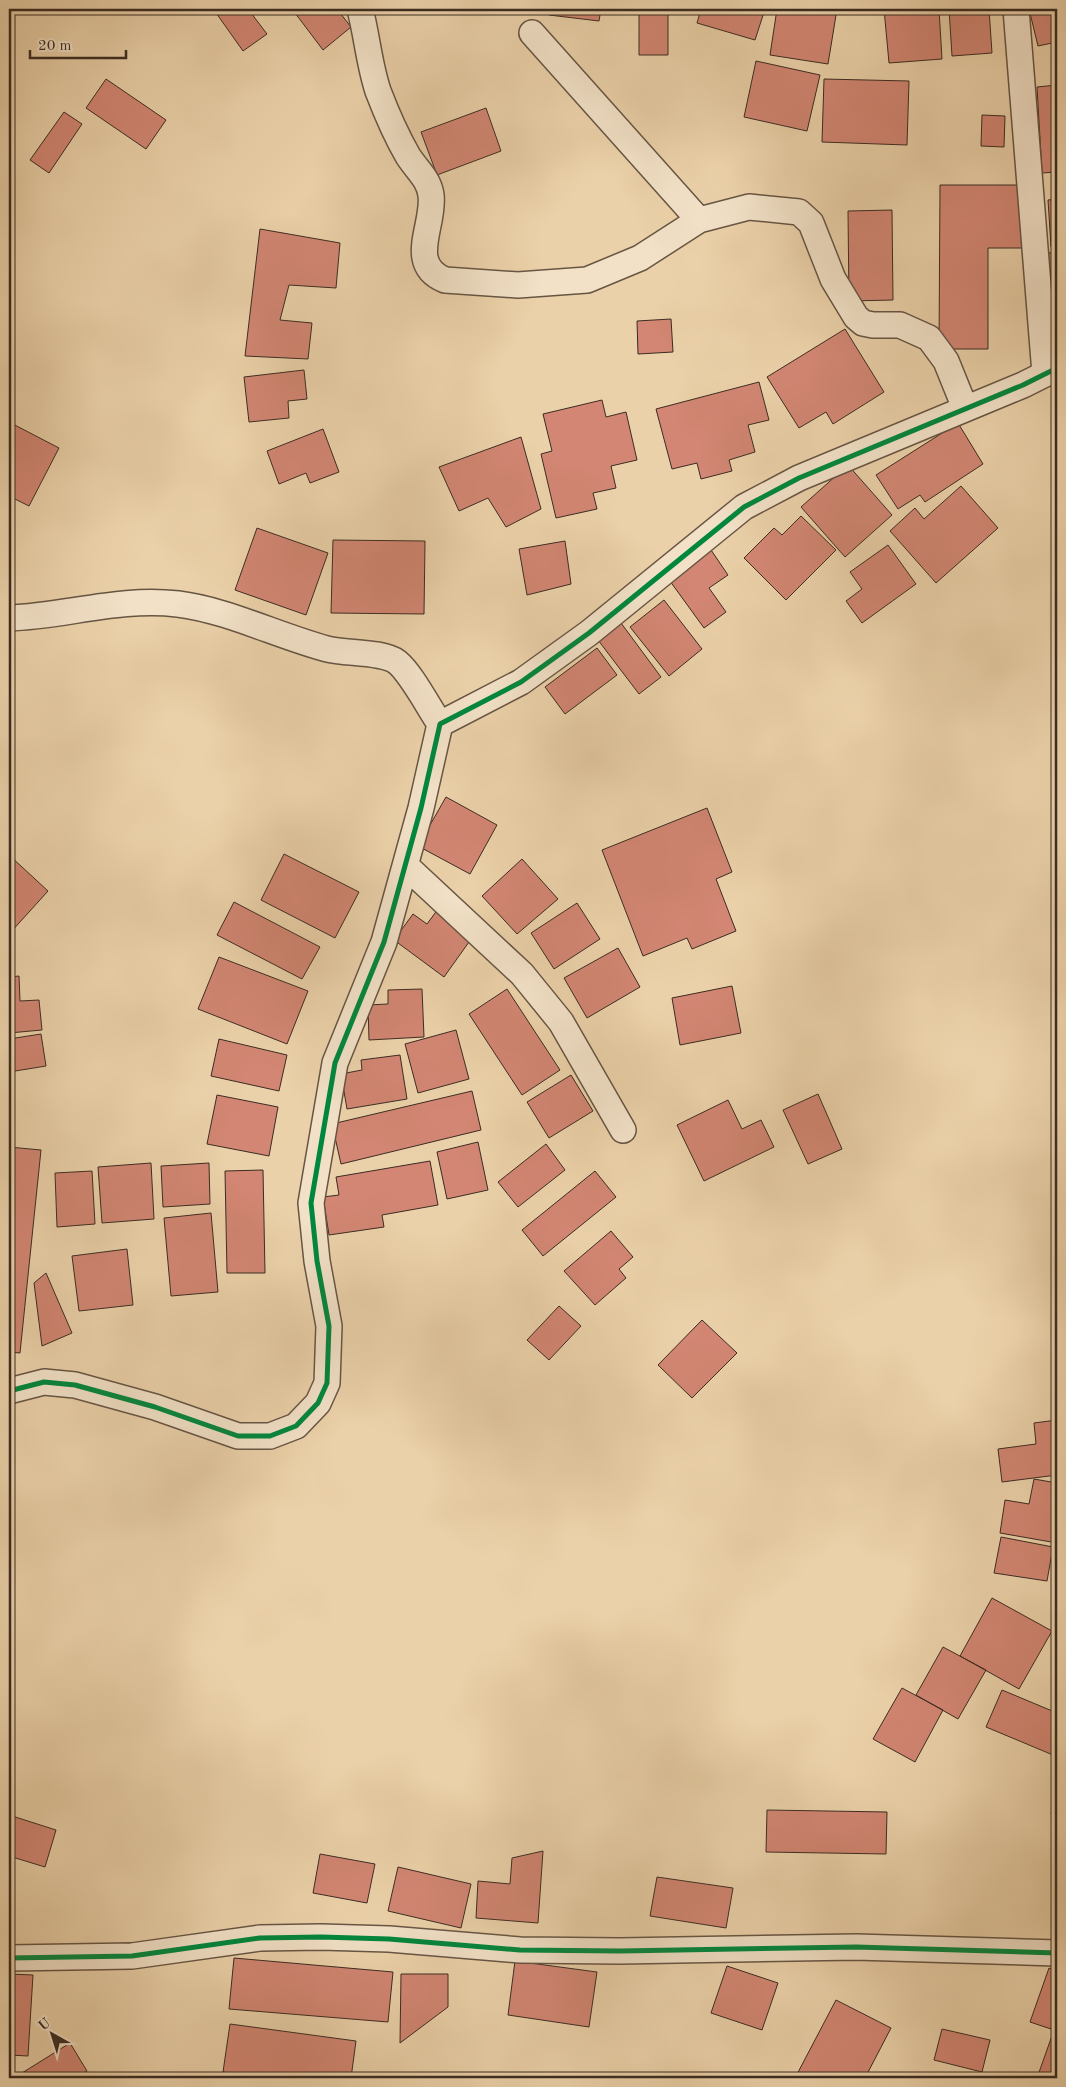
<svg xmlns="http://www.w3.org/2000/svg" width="1066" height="2087" font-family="'Old Standard TT',serif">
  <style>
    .building { fill: #d28673; stroke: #3b2c22 }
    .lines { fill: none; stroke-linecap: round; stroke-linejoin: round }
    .minor-casing { stroke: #675544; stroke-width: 28 }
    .minor { stroke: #f2e1c7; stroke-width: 25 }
    .cycleway-casing { stroke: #f2e1c7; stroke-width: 8 }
    .cycleway { stroke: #00873e; stroke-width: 5 }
  </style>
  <rect width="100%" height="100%" fill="#ebd1a9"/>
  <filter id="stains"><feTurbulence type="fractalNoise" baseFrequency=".004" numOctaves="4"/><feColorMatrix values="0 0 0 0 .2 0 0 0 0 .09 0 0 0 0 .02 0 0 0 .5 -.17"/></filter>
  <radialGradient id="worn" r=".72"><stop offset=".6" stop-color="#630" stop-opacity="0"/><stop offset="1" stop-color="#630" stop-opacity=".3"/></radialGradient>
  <path class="building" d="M216,9H248L267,34L243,51L214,10Z
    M292,9H337L351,27L323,50Z
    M550,9H601L599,21L549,15Z
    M701,9H765L755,40L697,23Z
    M777,9H837L828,64L770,55Z
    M884,9H939L942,59L889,63Z
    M949,9H989L992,53L952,56Z
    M1029,9H1057V42L1038,46Z
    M639,13H668V55H639Z
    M756,61L820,75L807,131L744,117Z
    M106,79L166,120L146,149L86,108Z
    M824,79L909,81L907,145L822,142Z
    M1057,85V172L1042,173L1037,87Z
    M486,108L501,151L437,175L421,132Z
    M64,112L82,124L49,173L30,160Z
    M982,115L1005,116L1004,147L981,146Z
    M940,185H1027L1026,248H988V349H939Z
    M1057,199V247H1051L1048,200Z
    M892,210L893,300L849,301L848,211Z
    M260,229L340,243L336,288L289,285L280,320L312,323L308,359L245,356Z
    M1057,252V319H1051L1048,253Z
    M671,319L673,352L638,354L637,321Z
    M845,329L884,392L833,424L826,412L799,428L767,377Z
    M304,370L307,399L288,401L289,418L249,422L244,377Z
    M759,382L769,420L748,425L755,452L729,460L732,471L701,479L697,463L672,469L656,409Z
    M602,400L606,417L626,412L637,460L611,466L616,488L593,493L597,509L556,518L541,454L552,451L543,414Z
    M9,422L59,448L29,506L9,496Z
    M958,423L983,464L925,502L920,495L898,509L876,475Z
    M323,429L339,472L310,483L306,473L279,484L267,451Z
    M521,437L541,509L506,527L488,498L459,511L439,467Z
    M848,465L892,515L845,557L801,507Z
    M961,486L998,528L936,583L890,531L915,508L924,519Z
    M801,516L836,550L786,600L744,558L774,528L782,535Z
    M257,528L328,553L306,615L235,590Z
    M333,540L425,541L424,614L331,613Z
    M565,541L571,584L527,595L519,549Z
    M888,545L916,584L862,623L846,601L862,589L850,572Z
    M709,547L728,575L709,588L726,612L704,628L667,577Z
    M664,600L702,649L669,676L630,627Z
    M621,623L661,677L639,694L598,640Z
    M597,648L617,675L565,714L545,687Z
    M446,797L497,825L470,874L418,846Z
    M707,808L732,872L716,879L736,931L692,949L687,938L643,956L602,850Z
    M284,854L359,892L335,938L261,900Z
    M9,855L48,891L10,933L9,932Z
    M522,859L558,899L517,934L482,896Z
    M234,902L320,947L302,979L217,935Z
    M577,903L600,939L554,969L531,933Z
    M438,909L474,935L444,977L394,940L413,914L427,924Z
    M618,948L640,987L587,1018L564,978Z
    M219,957L308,991L287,1044L198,1009Z
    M19,976L20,1001L39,1000L42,1030L9,1033V977Z
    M732,986L741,1033L680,1045L672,998Z
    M422,989L424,1037L369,1040L368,1005L388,1004V990Z
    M507,989L560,1070L522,1095L469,1014Z
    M456,1030L469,1079L418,1093L405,1044Z
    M41,1034L46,1066L9,1072V1039Z
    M219,1039L287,1055L279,1091L211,1076Z
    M400,1055L407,1099L347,1109L341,1074L362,1070L361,1060Z
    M571,1075L593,1111L549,1138L527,1102Z
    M472,1091L481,1130L341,1164L332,1124Z
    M818,1094L842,1149L808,1164L783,1110Z
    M217,1095L278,1107L269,1156L207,1144Z
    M728,1100L742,1129L761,1120L774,1147L704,1181L677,1125Z
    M478,1142L488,1190L447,1199L437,1152Z
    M546,1144L565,1170L518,1207L498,1182Z
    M9,1147L41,1150L20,1353L9,1352Z
    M430,1161L438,1205L382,1215L384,1227L329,1235L323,1197L339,1195L336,1177Z
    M151,1163L154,1219L102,1223L98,1167Z
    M209,1163L210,1204L163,1207L161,1166Z
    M263,1170L265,1273H227L225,1171Z
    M92,1171L95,1224L57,1227L55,1173Z
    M595,1171L616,1197L543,1256L522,1230Z
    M211,1213L218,1292L171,1296L164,1218Z
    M611,1231L633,1257L619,1269L626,1278L595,1305L564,1271Z
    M127,1249L133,1305L79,1311L72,1256Z
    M46,1273L72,1333L42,1346L34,1283Z
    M559,1306L581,1326L549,1360L527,1340Z
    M702,1320L737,1353L692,1398L658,1365Z
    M1057,1420V1475L1002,1482L998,1449L1036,1444L1034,1423Z
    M1034,1479L1057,1483V1543L1000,1533L1005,1500L1029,1504Z
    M1001,1537L1053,1547L1047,1581L994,1573Z
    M992,1598L1052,1631L1019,1689L960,1656Z
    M943,1647L986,1670L958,1719L916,1695Z
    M9,1659L14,1660L9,1686Z
    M902,1688L943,1710L915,1762L873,1739Z
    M1002,1690L1057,1713V1744L1053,1755L986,1727Z
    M1057,1789V1816L1051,1814Z
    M767,1810L887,1812L886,1854L766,1852Z
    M9,1815L56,1830L45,1867L9,1856Z
    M543,1851L538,1923L476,1918L478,1881L510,1884L512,1858Z
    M320,1854L375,1864L367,1903L313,1893Z
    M398,1867L471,1884L461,1928L388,1911Z
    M657,1877L733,1888L726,1928L650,1916Z
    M234,1958L393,1972L388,2022L229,2009Z
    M515,1961L597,1972L589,2027L508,2015Z
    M727,1966L778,1983L762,2030L711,2013Z
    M1049,1968L1057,1971V2031L1030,2022Z
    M9,1974L33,1975L28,2056L9,2055Z
    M401,1974H448V2007L400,2043Z
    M836,2000L891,2028L865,2078H795Z
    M230,2024L356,2041L351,2078H265L223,2072Z
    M942,2029L990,2040L982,2072L934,2060Z
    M1054,2030L1057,2031V2078H1037Z
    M70,2043L87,2071L75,2078H25L22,2073Z"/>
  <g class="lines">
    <defs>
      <path id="minor" d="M360,9C367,36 369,64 378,91C386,112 397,137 408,156C417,170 429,179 431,195C435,225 406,264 445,280L518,285L587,280L640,258L699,220L749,207L799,212L811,223L833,279L856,317L863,323L873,325H900L929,338L946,361L965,408
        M1016,9L1045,374
        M532,33L699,220
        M9,618C66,616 120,597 178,604C227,610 278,636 327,649C346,654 382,651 397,662C411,673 429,708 440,724
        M406,866L522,974L561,1022L623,1130
        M9,1391L44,1382L75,1385L155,1407L238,1436H270L296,1426L318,1403L327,1383L329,1326L317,1261L311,1203L335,1063L384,942L421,808L440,724L521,682L589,633L744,507L799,478L1023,385L1057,368
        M9,1958L132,1956L260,1938L321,1937L389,1939L520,1950L620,1951L856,1947L1057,1953"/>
    </defs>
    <use href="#minor" class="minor-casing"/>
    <use href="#minor" class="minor"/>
    <defs>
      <path id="cycleway" d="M9,1391L44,1382L75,1385L155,1407L238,1436H270L296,1426L318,1403L327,1383L329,1326L317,1261L311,1203L335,1063L384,942L421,808L440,724L521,682L589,633L744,507L799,478L1023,385L1057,368
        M9,1958L132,1956L260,1938L321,1937L389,1939L520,1950L620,1951L856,1947L1057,1953"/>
    </defs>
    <use href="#cycleway" class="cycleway-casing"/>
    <use href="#cycleway" class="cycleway"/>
  </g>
  <rect width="1066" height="2087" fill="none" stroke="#ebd1a9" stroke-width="30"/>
  <rect x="10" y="10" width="1046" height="2067" fill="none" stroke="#3b2c22" stroke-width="2.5"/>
  <rect x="15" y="15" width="1036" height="2057" fill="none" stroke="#3b2c22"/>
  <g transform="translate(52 2034) rotate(321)" stroke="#f2e1c7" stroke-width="4" paint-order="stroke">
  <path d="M0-4L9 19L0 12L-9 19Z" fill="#3b2c22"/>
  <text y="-8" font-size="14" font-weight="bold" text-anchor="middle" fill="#3b2c22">U</text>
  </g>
  <path d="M30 50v8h96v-8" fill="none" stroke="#3b2c22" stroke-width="2.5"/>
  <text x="38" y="50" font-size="15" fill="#3b2c22" stroke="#f2e1c7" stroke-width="4" paint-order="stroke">20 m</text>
  <rect width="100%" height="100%" filter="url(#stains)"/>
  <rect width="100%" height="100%" fill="url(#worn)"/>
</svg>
